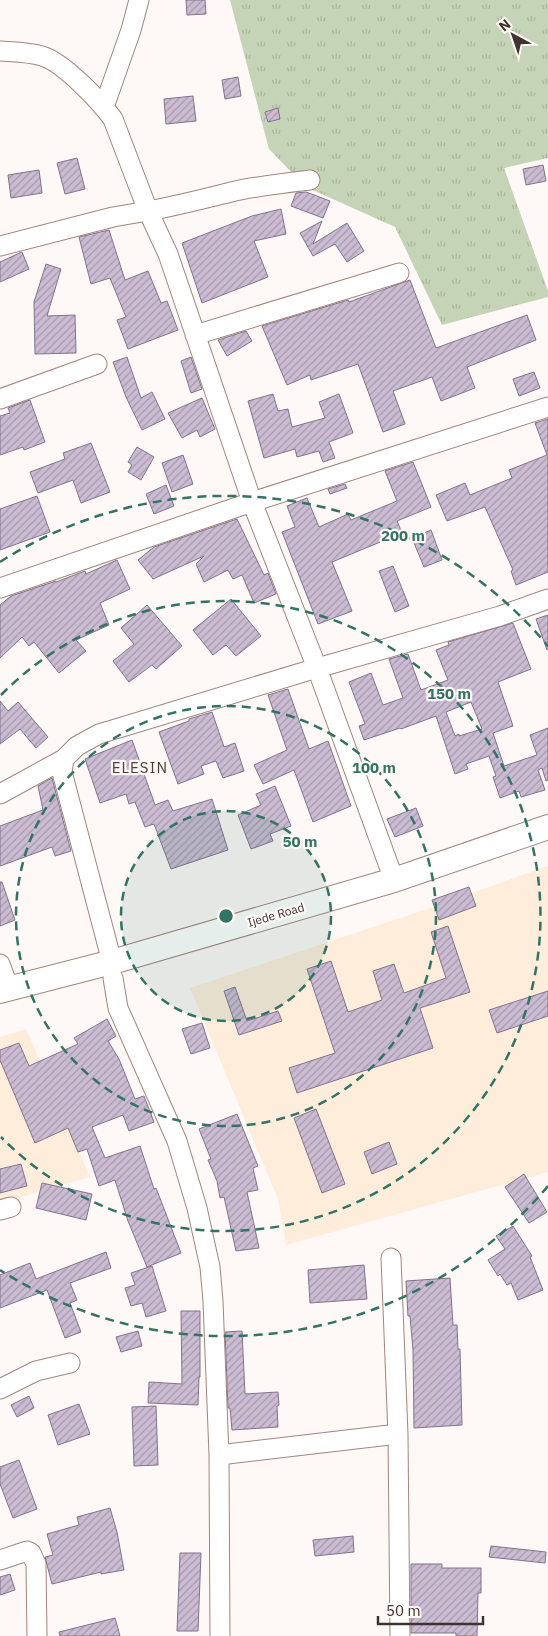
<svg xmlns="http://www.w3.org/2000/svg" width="548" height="1636" font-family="'IBM Plex Sans',sans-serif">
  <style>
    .education { fill: #feeddb }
    .grass { fill: url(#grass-tufts) }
    .building { fill: url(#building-hatch); stroke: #827489; fill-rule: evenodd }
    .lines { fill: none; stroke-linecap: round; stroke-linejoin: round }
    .minor-casing { stroke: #a1867c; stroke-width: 21 }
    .major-casing { stroke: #a1867c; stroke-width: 26 }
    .minor { stroke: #fff; stroke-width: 19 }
    .major { stroke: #fff; stroke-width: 24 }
    .ring { fill: none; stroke: #327364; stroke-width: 2.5; stroke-dasharray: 9 6 }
    .labels { text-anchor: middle; stroke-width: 4.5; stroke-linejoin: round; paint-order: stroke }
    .street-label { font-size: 12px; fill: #3f332f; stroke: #fef8f6 }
    .quarter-label { font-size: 15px; letter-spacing: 1px; fill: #4f382f; stroke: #fef8f6 }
    .centre { fill: #327364; stroke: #fef8f6; stroke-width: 2.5 }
    .ring-label { font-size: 15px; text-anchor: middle; font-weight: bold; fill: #327364; stroke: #fef8f6; stroke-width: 4.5; stroke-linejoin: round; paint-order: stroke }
  </style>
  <defs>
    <pattern id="grass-tufts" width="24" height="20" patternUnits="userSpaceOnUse" patternTransform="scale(1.25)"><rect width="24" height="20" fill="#c5d3b6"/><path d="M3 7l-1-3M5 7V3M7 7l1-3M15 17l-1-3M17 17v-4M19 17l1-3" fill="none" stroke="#aab69d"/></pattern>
    <pattern id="building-hatch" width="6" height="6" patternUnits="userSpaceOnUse" patternTransform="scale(1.25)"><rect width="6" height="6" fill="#cbbcd3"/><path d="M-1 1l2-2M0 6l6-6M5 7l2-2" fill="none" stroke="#a699ac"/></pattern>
  </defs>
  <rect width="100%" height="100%" fill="#fef8f6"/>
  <path class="education" d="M548,866V1172L286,1245L278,1199L190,988L442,904Z
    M26,1029L90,1177L0,1203V1037Z"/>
  <path class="grass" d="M230,0H548V158L504,168L548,291V297L442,325L395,227L306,187L269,149Z"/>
  <path class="building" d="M186,0H205L206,14L187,15Z
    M238,77L241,96L225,99L222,80Z
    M193,96L196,121L166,124L164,99Z
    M278,108L280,119L268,122L265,112Z
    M77,158L85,189L65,194L57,163Z
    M543,165L546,181L526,185L523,169Z
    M39,170L42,193L11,198L8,175Z
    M306,192L330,201L323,218L291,206L296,193Z
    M281,209L286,234L254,241L268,277L202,303L182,243L252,216Z
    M322,221L313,244L347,223L364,251L347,262L335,244L313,256L300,233Z
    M109,230L125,280L148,271L161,303L167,301L178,330L128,349L117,320L126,317L110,278L91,284L79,237Z
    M22,252L29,269L0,282V262Z
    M46,264L61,269L47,316L75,315L76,353L35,354L34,302Z
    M410,280L436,348L527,315L536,340L467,367L475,388L441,401L432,377L393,391L405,424L383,432L358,364L311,380L310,375L287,385L262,326L348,300L349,302Z
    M246,331L252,341L227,356L218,340Z
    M127,357L141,398L152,392L165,419L142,430L126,397L113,362Z
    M191,357L202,389L191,393L181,361Z
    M534,372L540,388L519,396L513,379Z
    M273,394L278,411L288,409L292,427L325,418L319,402L339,394L353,433L329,442L335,458L323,462L319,451L297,457L295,449L264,458L248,401Z
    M202,398L215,429L200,437L197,430L182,438L168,413Z
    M30,400L45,442L24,450L23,447L0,455V416L10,413L8,408Z
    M548,419V572L516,585L511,571L513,570L485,507L447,521L436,495L465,483L470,495L512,478L509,470L547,455L535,423Z
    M91,443L110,492L81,503L73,480L38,493L30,472L65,459L63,453Z
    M137,447L154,457L141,480L128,472L132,465L128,462Z
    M183,455L193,484L172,492L162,463Z
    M413,462L431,507L397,521L402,533L332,562L352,611L318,624L282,532L295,527L287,506L307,498L319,527L348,514L351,520L397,501L385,471Z
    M345,484L347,488L330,494L328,489Z
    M166,485L174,506L154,514L146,494Z
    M37,496L50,532L0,550V509Z
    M237,519L264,575L268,573L276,594L254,603L242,575L233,579L228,570L204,582L196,564L204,556L153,579L138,560L154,547Z
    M431,530L442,560L424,567L412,538Z
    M117,560L130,589L100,603L109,625L76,640L86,651L59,673L34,642L29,646L22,637L0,658V605L11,596L56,581V582L85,571L86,574Z
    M393,566L409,606L395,612L379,571Z
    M231,599L261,636L236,656L226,645L213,655L193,630Z
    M147,605L182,646L156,669L152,665L129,682L113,661L134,644L121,628Z
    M548,615V649L547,650L536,619Z
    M513,623L531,669L498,682L513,726L493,733L504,766L537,755L530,735L548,728V780L546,781L542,768L538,770L545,790L521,797L519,791L500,798L493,777L496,776L489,756L466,764L468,769L455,774L436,716L401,729L400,728L364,740L359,726L365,724L349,682L371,673L383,705L403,698L389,659L408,654L421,690L448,680L436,650L449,645L448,642ZM471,702L482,729L459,736V734L455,736L446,712Z
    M288,689L309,749L328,741L351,806L313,822L294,770L263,784L254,765L287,750L268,695Z
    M0,701L8,711L18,702L48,737L36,748L20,729L0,744Z
    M212,712L224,747L235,743L244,771L223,778L216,761L201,766L204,774L178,784L159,732L189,721V719Z
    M132,740L155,805L168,800L173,811L212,799L228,850L171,869L154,824L145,827L135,802L129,804L126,794L100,803L85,759Z
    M52,778L71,851L55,856L52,847L0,866V826L43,810L38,786Z
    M275,786L291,826L270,834L273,841L251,849L238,815L261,805L256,794Z
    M416,808L423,826L395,837L387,819Z
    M0,882H2L15,920L0,926Z
    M469,887L476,906L439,920L432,900Z
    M448,926L470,992L420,1008L433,1048L297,1093L289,1068L335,1053L307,969L331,961L348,1012L382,1000L373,971L394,964L404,993L446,978L431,932Z
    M235,987L247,1021L278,1011L282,1021L239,1035L224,991Z
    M548,991V1016L497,1033L489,1010Z
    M107,1019L116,1036L108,1041L119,1059L135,1099L144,1096L154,1122L129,1131L123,1115L92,1127L105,1158L140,1146L154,1189L156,1188L181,1253L147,1267L128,1221L115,1180L99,1186L87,1149L78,1152L68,1128L35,1143L0,1060V1050L19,1043L29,1066L78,1044L74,1038Z
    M202,1023L210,1048L191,1054L182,1029Z
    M316,1109L345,1184L322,1193L294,1118Z
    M237,1114L258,1166L253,1168L258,1190L247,1192L259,1248L236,1251L224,1197L220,1198L217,1181L208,1160L211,1159L199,1129Z
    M389,1142L397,1164L372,1174L364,1152Z
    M21,1164L27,1186L0,1193V1169Z
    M524,1174L547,1212L529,1223L505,1187Z
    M42,1183L92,1194L86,1220L36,1208Z
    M513,1226L532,1256L530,1257L543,1290L518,1300L511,1283L507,1285L500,1274L498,1276L488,1260L505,1249L496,1236Z
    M106,1252L111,1268L70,1283L77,1300L70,1303L81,1332L65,1338L47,1290L0,1308V1275L30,1263L36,1279Z
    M364,1265L367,1299L310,1303L308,1270Z
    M152,1266L166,1311L146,1317L142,1303L131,1306L125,1288L135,1285L131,1273Z
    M450,1278L453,1325H457L458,1349H460L462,1425L414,1428L413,1350L410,1316H408L406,1281Z
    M181,1311H200V1377H199L198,1405L148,1403L149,1382L182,1384Z
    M138,1331L142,1346L121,1352L116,1337Z
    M242,1331L245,1394L278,1392L279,1405L277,1406L278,1427L232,1430L230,1408H228L225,1332Z
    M29,1396L34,1408L17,1417L11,1405Z
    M79,1404L90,1434L58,1445L48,1415Z
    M156,1406L158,1465L134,1466L132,1407Z
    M19,1460L37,1509L13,1518L0,1484V1467Z
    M110,1508L117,1532L124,1570L101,1574V1572L52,1584L45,1557L53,1555L47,1534L79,1525L77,1517Z
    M353,1536L354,1552L315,1556L313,1540Z
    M491,1546L546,1552L545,1563L489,1557Z
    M180,1553H201L198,1631H177Z
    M411,1564H442V1568H481V1593H478L477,1636H456V1633H411Z
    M10,1574L15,1590L0,1595V1577Z
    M115,1618L120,1636H60L59,1632Z"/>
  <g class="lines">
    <defs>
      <path id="minor" d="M0,51C14,52 29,52 42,56C63,62 100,101 113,119L148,211C176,206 203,199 231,192C257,186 284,183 310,180
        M104,107L131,30L139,0
        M0,246L113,217L148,211L168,254L252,502L317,668L394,880
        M195,335L399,273
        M0,399L97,364
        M0,588L252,502L548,407
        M0,794L64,759
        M112,962L62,772L64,759L77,746L99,734L317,668L500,616L548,599
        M0,964L9,989
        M113,978L118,1008L177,1141L197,1208L210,1267L213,1301L219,1455L220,1636
        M0,1210L11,1207
        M391,1258L398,1434L400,1636
        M0,1389L36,1371L70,1363
        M219,1455L398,1434
        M0,1560L27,1551L31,1553L36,1564L37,1636"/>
      <path id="major" d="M0,991L112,962L394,880L548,827"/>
    </defs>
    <use href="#minor" class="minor-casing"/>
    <use href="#major" class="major-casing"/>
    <use href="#minor" class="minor"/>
    <use href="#major" class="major"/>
  </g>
  <circle cx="226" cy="916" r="105" fill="#327364" fill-opacity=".12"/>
  <g class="ring">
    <circle cx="226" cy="916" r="105"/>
    <circle cx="226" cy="916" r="210"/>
    <path d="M1 695A315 315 0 1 1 1 1137"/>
    <path d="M548 1186A420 420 0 0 1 0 1270M0 562A420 420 0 0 1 548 646"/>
  </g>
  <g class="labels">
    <g class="street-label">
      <text transform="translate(276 915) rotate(-16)" y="4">Ijede Road</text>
    </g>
    <g class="quarter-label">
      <text x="140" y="773">ELESIN</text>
    </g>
  </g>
  <circle cx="226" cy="916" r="8" class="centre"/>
  <g class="ring-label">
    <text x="403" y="541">200 m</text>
    <text x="449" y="699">150 m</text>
    <text x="374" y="773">100 m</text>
    <text x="300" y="847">50 m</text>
  </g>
  <g transform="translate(513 35) rotate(320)" stroke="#fef8f6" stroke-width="4" paint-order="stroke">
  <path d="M0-4L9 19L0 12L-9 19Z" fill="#3f332f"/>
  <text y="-8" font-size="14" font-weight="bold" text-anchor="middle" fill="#3f332f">N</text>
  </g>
  <path d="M378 1616v8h105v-8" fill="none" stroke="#3f332f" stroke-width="2.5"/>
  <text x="386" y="1616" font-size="15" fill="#3f332f" stroke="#fef8f6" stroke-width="4" paint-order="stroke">50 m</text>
</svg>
